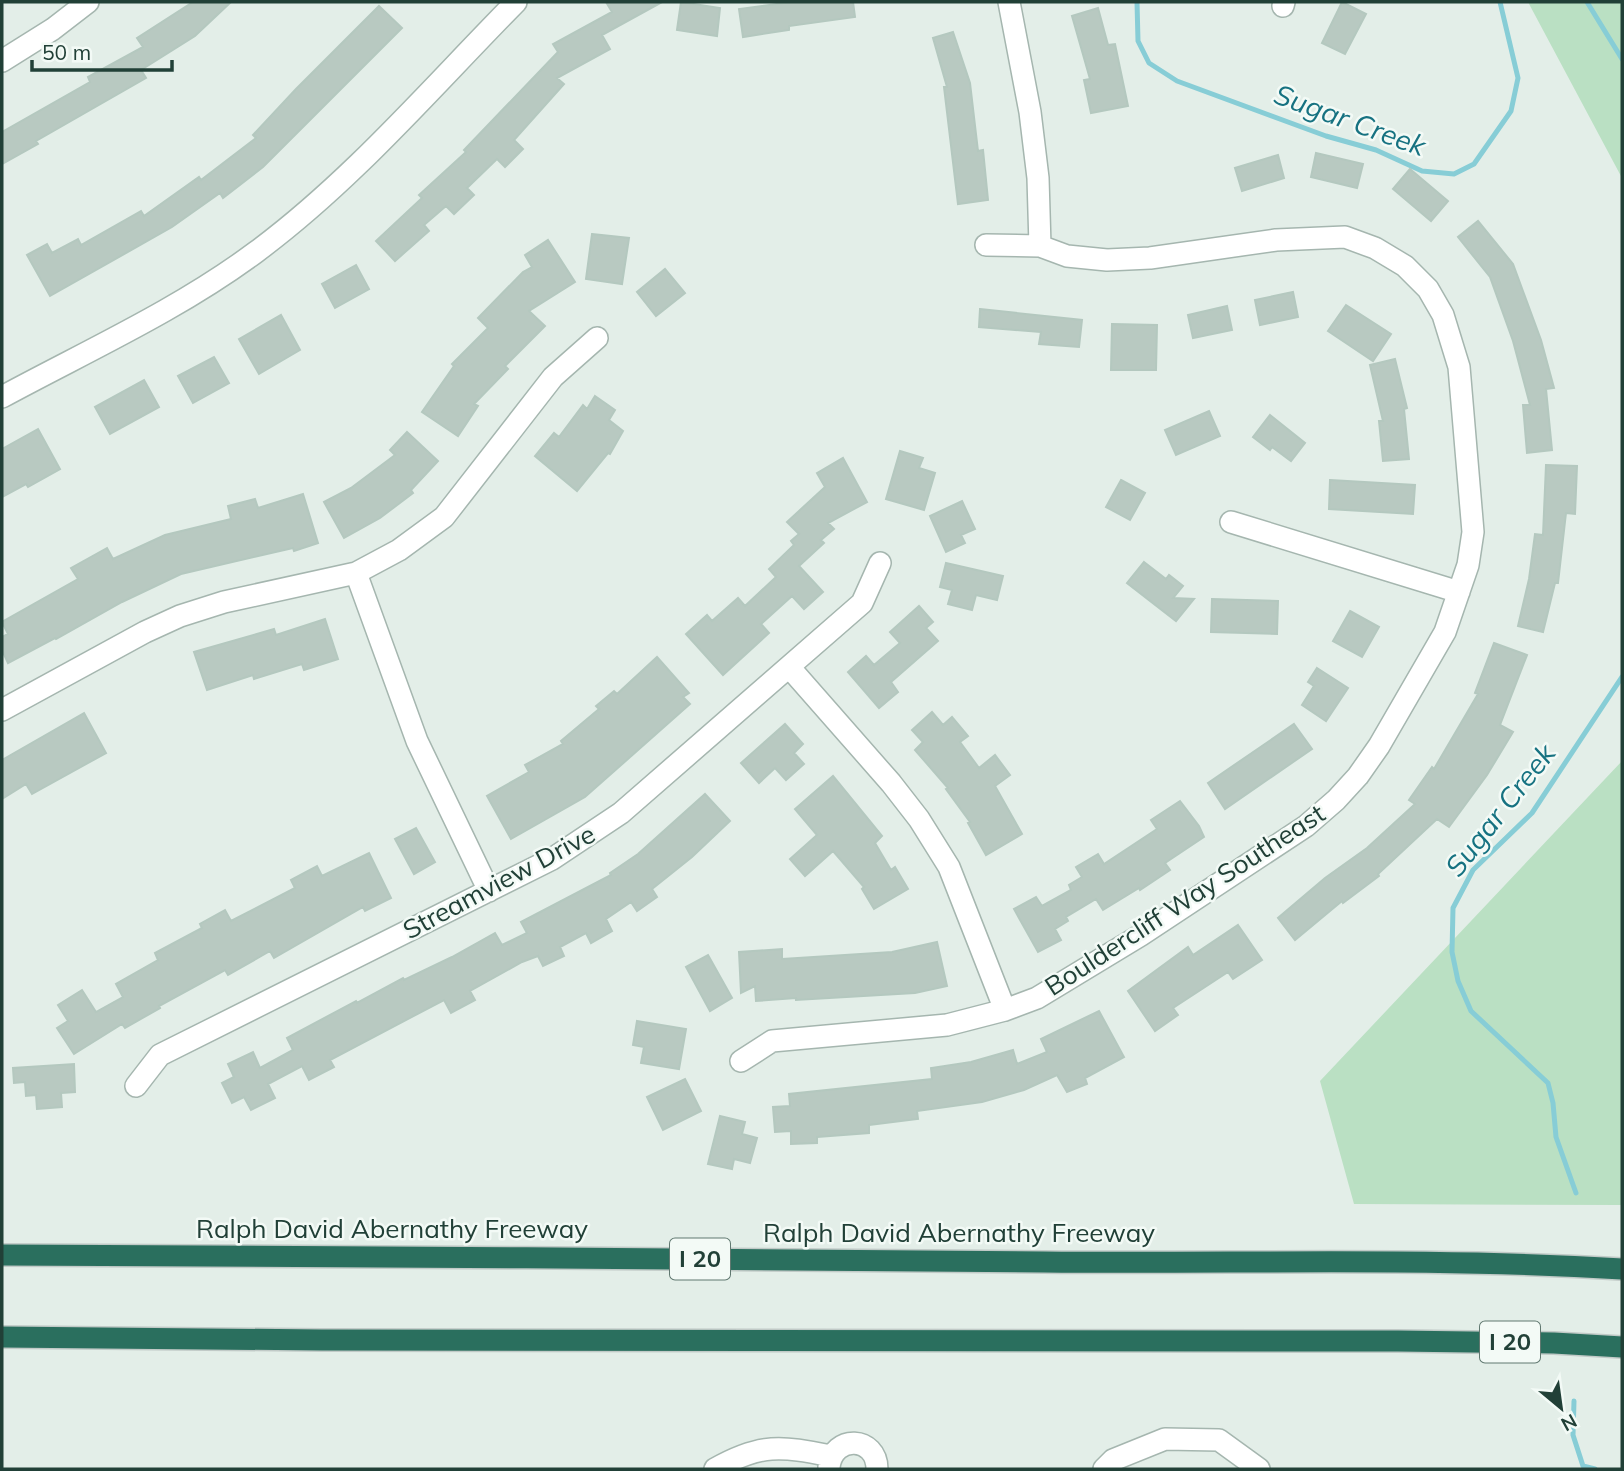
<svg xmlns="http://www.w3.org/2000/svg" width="1624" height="1471" font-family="Mulish,sans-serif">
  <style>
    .green { fill: #bae0c3 }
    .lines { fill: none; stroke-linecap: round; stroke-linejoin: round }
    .stream { stroke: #87cdd6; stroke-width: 5 }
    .building { fill: #b8c9c1; stroke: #b4c8bf; stroke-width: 2 }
    .minor-casing { stroke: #a5b6af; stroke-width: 24 }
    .tertiary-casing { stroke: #a5b6af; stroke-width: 24 }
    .motorway-casing { stroke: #c1cac7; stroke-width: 24 }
    .minor { stroke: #fff; stroke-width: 21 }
    .tertiary { stroke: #fff; stroke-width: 21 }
    .motorway { stroke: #2a6f5e; stroke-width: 21 }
    .labels { text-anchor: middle; stroke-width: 5; stroke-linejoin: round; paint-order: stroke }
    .shield { fill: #f3faf6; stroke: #607870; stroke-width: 2 }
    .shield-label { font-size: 24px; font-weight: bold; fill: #214037 }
    .street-label { font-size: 26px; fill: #214037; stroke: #f3faf6 }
    .water-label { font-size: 28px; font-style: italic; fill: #167281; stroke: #f3faf6 }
  </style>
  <rect width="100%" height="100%" fill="#e3eee8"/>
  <path class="green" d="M1528,2H1622V178Z
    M1622,761V1205L1354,1204L1320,1081Z"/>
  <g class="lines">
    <path class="stream" d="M1137,2L1138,41L1149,63L1177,81L1326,136L1376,150L1422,171L1454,174L1474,164L1511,111L1518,78L1500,2
      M1587,2L1622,59
      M1576,1193L1556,1137L1553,1103L1548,1083L1471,1011L1458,981L1452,952L1453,908L1473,870L1532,813L1622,677
      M1574,1401L1573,1435L1583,1466L1595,1469"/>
  </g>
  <path class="building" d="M193,2H231L195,36L141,70L146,78L36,141L38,144L2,164V132L90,82L88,77L143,47L137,38Z
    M606,2H662L602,35L610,49L557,78L564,84L514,140L523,149L505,167L497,159L467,188L474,195L454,214L446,206L424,225L429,231L395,261L376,241L422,198L419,195L466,152L464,150L558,52L553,44L612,12Z
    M681,2L720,8L717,36L677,30Z
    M791,2H853L855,17L789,26V30L743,37L739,9Z
    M1342,2L1366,14L1345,54L1322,43Z
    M379,6L402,28L263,167L223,198L220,193L172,227L50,296L27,255L47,244L52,253L78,239L81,245L141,211L144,216L199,177L201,180L256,138L253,135L296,89Z
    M1098,8L1108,45L1115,44L1128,106L1091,113L1084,80L1090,79L1072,16Z
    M953,32L970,83L978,151L983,150L988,200L958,204L944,87H947L933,38Z
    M1316,153L1363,164L1357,188L1311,177Z
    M1278,155L1284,178L1242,191L1235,168Z
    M1410,169L1448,201L1431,221L1393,189Z
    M1478,221L1513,264L1541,340L1554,388L1546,389L1552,450L1527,453L1523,405H1530L1513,341L1490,277L1458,237Z
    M592,234L629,238L622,284L586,279Z
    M548,240L575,282L529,311L545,326L505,366L508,369L474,404L478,406L458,436L422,412L454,366L452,364L488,328L478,318L523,272L532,267L525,255Z
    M356,265L369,289L335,308L322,284Z
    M665,269L685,293L656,316L637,292Z
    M1293,292L1298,317L1260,325L1255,300Z
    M1346,305L1391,334L1373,361L1328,331Z
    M1227,306L1232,330L1193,338L1188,315Z
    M980,309L1082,320L1079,347L1039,344L1041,332L979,327Z
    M281,315L300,350L259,374L239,339Z
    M1112,324L1157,325L1156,370H1111Z
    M214,357L229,383L193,403L178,376Z
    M1395,359L1407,408L1404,409L1409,459L1383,461L1379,421H1383L1370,365Z
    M144,380L159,407L110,434L95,407Z
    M595,396L615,410L609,420L623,431L610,454L608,453L577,491L535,456L554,433L559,437L583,405L587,409Z
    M1209,411L1220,436L1176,455L1165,430Z
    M1270,415L1305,443L1291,461L1272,447L1270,450L1253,437Z
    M38,429L60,469L28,487L26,484L2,497V449Z
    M407,432L438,461L411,490L413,493L380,518L344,538L324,502L351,488L395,455L390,450Z
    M900,451L923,458L919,468L935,473L924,510L886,499Z
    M843,458L867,502L828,523L834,529L821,540L824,543L799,566L823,592L804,609L792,596L761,624L769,633L723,675L686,634L707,615L712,621L738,598L745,606L776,577L769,569L794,545L791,541L799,534L787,522L825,487L817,473Z
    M1546,465L1577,466L1575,514L1566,513L1558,583H1555L1543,632L1518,626L1529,579L1535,534L1543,535Z
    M1121,480L1145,493L1130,520L1106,507Z
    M1330,480L1415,485L1413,514L1329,509Z
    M303,494L318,543L294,551L293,548L181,574L122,602L56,639L55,638L8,663L2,650V637L8,634L2,622L78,579L71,568L107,548L113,559L165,535L231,519L228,506L255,499L258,508Z
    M962,501L975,529L961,535L965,543L946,552L930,516Z
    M1144,562L1166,579L1169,575L1183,586L1173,598L1194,599L1176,621L1127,583Z
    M946,563L1003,576L997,600L976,595L972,610L948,604L952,590L940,587Z
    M1212,599L1278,601L1277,634L1211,632Z
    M919,606L933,622L926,628L938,641L891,682L898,692L879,708L848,672L866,656L874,665L900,643L890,632Z
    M1350,611L1379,627L1362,657L1333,641Z
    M325,619L338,659L304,670L302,664L254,679L253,675L207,690L194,652L274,629L276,635Z
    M1494,643L1527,655L1500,725L1513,732L1487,775L1449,827L1437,819L1378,874L1379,876L1343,903L1342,901L1295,940L1278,918L1325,878L1367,848L1415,804L1409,800L1432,767L1434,769L1478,694L1475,693Z
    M657,657L689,693L683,697L690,704L585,797L511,839L487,796L529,772L525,765L563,744L561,741L599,709L596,706L614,691L617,694Z
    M1317,668L1348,688L1326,721L1302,705L1314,686L1308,682Z
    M932,712L943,725L952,717L968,736L960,742L979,768L995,755L1010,775L995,786L1022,834L986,855L968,823L970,822L946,789L948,788L915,750L923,742L912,730Z
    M84,713L106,753L32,794L26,784L2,799V760Z
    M785,724L803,744L794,753L804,764L786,780L775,768L759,783L741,763Z
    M1294,724L1312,749L1225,809L1208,783Z
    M833,776L882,836L875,843L891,870L895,867L908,889L874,909L862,889L864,887L833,851L805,876L790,859L817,835L795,809Z
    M705,794L730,821L692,857L652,889L657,897L637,911L631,902L606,919L612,931L591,943L586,933L560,947L564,956L543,966L538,956L522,962L470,991L475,1000L451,1013L444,1000L330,1060L334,1067L309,1080L302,1066L268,1084L275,1098L251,1110L244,1097L232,1103L222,1083L234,1077L228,1064L253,1052L260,1068L293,1050L287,1038L356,1001L357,1003L403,978L404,980L452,957L495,933L502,945L527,933L521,922L611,875L610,873L638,854Z
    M1180,801L1199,826L1204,837L1165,863L1170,870L1140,890L1139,888L1103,910L1096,899L1066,917L1068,921L1055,929L1061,940L1038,952L1014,909L1036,897L1042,906L1071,890L1069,885L1082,877L1076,867L1098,854L1104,864L1157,829L1151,820Z
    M416,828L435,862L414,874L395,839Z
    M369,853L391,898L365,911L363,907L274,958L270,951L228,975L225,970L159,1006L160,1008L125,1028L122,1024L74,1054L57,1028L68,1021L58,1005L82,990L96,1012L123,997L116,984L158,960L155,953L202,928L200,924L225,910L231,921L295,888L291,880L317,866L322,876Z
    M1238,925L1262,960L1233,979L1228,972L1173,1008L1178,1015L1155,1031L1128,991L1188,947L1193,955Z
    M937,942L947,986L915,993L796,1000V998L756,1001L755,986L741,993L739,952L782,949V959L892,952Z
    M708,955L732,998L710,1011L686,967Z
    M1099,1011L1124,1057L1085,1078L1087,1084L1067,1092L1057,1075L1024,1090L982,1102L917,1111L918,1119L869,1125V1133L817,1137V1143L791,1144V1131L775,1132L773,1107L790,1106L789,1094L932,1079L931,1068L971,1062L1013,1050L1017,1064L1047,1052L1041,1039Z
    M637,1021L686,1029L679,1069L641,1063L644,1047L633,1045Z
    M74,1064L75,1092L61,1093L62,1107L37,1109L36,1095L26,1096L25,1082L14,1083L13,1068Z
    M685,1079L701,1111L663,1130L647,1097Z
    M720,1116L745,1122L742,1134L757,1138L750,1163L734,1159L732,1169L708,1164Z"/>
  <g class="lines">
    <defs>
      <path id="minor" d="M1009,2L1030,112L1038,178L1040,246
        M1283,6L1284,2
        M2,397C87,351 178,310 256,252C352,181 432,87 516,2
        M1231,522L1459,592
        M356,573L417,741L489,891
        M790,668L891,783L919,819L949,867L1005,1010
        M2,710L145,632L180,616L224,602L356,573L399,550L444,517L553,377L597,338
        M741,1061L772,1041L947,1025L1005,1010L1037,998L1141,935L1306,826L1336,800L1358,776L1379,746L1445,632L1468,565L1473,532L1459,367L1443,315L1428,289L1405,266L1375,248L1345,237L1276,240L1150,258L1107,260L1067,256L1040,246L986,245
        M136,1086L160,1055L552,859L621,813L862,603L880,563
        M829,1467C833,1434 877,1436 877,1469
        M715,1469C761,1443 781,1446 831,1456
        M1104,1469L1113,1460L1165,1439L1219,1440L1259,1469"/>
      <path id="tertiary" d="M2,61L53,29L88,2"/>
      <path id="motorway" d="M2,1255C349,1256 697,1259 1044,1262C1237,1264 1430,1257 1622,1269
        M2,1337L321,1340L1398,1341L1554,1343L1622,1347"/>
    </defs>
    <use href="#minor" class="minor-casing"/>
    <use href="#tertiary" class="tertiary-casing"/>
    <use href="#motorway" class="motorway-casing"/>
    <use href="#minor" class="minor"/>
    <use href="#tertiary" class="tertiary"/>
    <use href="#motorway" class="motorway"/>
  </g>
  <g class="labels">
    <g class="shield">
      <rect x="670" y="1238.5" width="60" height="41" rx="5"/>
      <rect x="1480" y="1321.5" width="60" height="41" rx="5"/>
    </g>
    <g class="shield-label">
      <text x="700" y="1267">I 20</text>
      <text x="1510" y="1350">I 20</text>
    </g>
    <g class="street-label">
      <text transform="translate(499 882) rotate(-28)" y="9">Streamview Drive</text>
      <text transform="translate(1185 900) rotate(-33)" y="9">Bouldercliff Way Southeast</text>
      <text x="392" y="1238">Ralph David Abernathy Freeway</text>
      <text x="959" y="1242">Ralph David Abernathy Freeway</text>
    </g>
    <g class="water-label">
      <text transform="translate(1350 120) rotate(20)" y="10">Sugar Creek</text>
      <text transform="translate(1500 810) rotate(-52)" y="10">Sugar Creek</text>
    </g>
  </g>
  <rect width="1624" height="1471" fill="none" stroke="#214037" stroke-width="7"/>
  <g transform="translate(1561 1408) rotate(151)" stroke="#f3faf6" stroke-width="5" paint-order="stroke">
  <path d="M0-5L12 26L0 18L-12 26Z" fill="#214037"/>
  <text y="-10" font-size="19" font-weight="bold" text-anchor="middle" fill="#214037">N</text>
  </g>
  <path d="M32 60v10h140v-10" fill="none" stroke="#214037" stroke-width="3.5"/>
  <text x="42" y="60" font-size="21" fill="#214037" stroke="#f3faf6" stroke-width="5" paint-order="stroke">50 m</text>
</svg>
